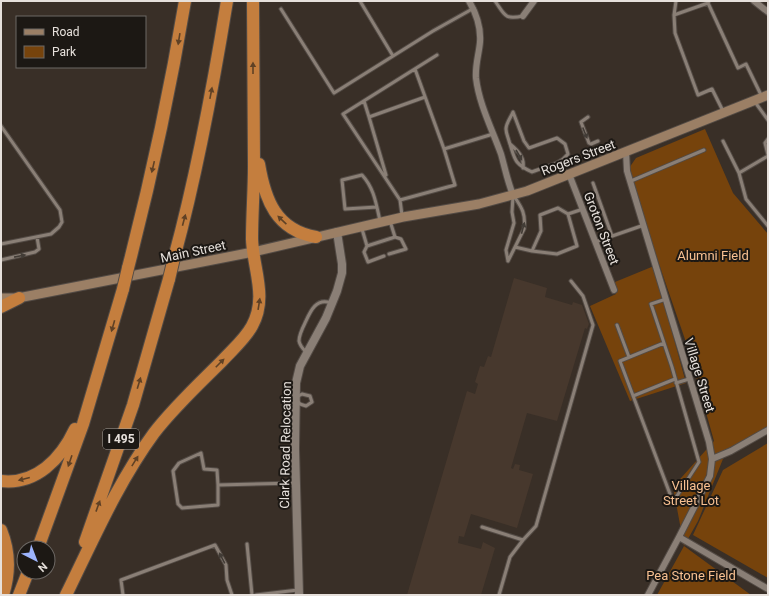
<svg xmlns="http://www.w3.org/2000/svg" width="769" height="596" font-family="Roboto,sans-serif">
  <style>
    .built { fill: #47382d }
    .green { fill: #76430c }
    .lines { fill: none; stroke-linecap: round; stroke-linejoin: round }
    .service-casing { stroke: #534b45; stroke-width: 5 }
    .minor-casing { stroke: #534b45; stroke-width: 8 }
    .tertiary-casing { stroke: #534b45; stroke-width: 10 }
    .secondary-casing { stroke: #534b45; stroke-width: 11 }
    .motorway-casing { stroke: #534b45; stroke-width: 14 }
    .service { stroke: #8a7f76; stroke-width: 3 }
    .minor { stroke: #8a7f76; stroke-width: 6 }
    .tertiary { stroke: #8a7f76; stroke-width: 8 }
    .secondary { stroke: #9b7f65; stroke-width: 9 }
    .motorway { stroke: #c47e3e; stroke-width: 12 }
    .motorway-bridge-casing { stroke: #534b45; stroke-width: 14; stroke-linecap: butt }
    .motorway-bridge { stroke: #c47e3e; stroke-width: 12 }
    .oneway { fill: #5f4125 }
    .oneway2 { fill: #423c36 }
    .labels { text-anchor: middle; stroke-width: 4; stroke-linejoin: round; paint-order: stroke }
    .shield { fill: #1c1814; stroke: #a9a49f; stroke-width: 1 }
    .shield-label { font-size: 12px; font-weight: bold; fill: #e6e0db }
    .street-label { font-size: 13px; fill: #e6e0db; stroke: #1c1814 }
    .park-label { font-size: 13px; fill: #f8c091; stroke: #1c1814 }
  </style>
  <rect width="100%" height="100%" fill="#392f27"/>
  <path class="built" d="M514,278L547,288L545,297L572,305L573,302L582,305L589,324L587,329L585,328L557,421L527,413L511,468L513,469L515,464L520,465L519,470L533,474L517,528L471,514L464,537L459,536L458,543L481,549L483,542L495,548L481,595H407L467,391L475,394L478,384L475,382L480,366L484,367L488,356L491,357Z"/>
  <path class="green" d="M705,129L733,193L768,234V428L728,450L725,449V454L698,521L684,546L751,595H657L684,546L673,487L714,441L688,348L627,171L636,158Z
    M654,266L686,383L630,401L590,306L616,294L615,282Z
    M768,443V578L693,535L723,470Z"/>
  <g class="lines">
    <defs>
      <path id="service" d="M360,1L393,56
        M495,1C505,15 504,20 523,16
        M676,1L674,15L675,33L698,95L712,89L723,111
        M709,1L708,3L738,68L746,64L762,97
        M281,9L334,93L433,31L474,8
        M674,15L708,3L707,1
        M364,101L369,117
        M755,102L768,120
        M513,112L524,141L529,148L557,138L565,144L568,154C559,166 545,166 532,172C513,163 515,159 509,141C508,137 506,133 506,129C506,123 511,117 513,112Z
        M588,117L581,122L589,143L591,144L598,141
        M1,126L60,210L62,222L59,227L51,234L1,244
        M768,139L765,143L768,155
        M723,141L739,173L768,156
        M510,144C517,150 525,157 523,168
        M444,149L493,134
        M739,173L746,199L768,226
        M386,175L369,117L425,97
        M631,181L704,150
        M593,183L612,236
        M400,200L455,185L444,149L415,69
        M377,207L345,209L342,180L362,175C374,188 376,203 380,221
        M402,215L400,200L343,114L437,55
        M362,229L367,246L395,237L390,221
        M595,242L644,225
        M367,246L364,252L368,262L384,256
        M515,247L532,251L541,231L540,215L558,208L568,214L583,209
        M532,251L557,254L577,246L568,214
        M389,254L406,249L401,239L395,237
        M1,260L35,252L39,249L37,237
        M508,261L524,229C526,214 522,208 514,196
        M508,261L506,250L514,223L512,212L513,196
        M617,325L629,357
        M664,343L620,361L673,502L699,462L672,367L651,304L666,299
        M306,352C303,349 300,346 299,341C299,335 302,329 305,323C310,312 316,297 331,303
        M676,383L689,379
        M302,394L310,396L312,402L306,406L300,404L295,398Z
        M633,396L675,379
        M218,485L217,470L204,469L201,453L179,463L173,471L178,504L182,508L218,505V485L296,483
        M482,527L523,540
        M247,544L252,595
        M123,595L121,580L215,545L226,565L227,580L232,595
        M256,595L298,590
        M499,595L510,557L523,540L536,526L593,325L583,296L571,281"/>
      <path id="minor" d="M469,1C476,13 481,28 480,42C479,54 475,65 476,78C479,104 492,129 501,154C505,168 507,180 513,195
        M754,1L768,12
        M523,16L534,1
        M626,152L627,171L709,442L712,459L710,476L679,537L648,595
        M569,174L614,290
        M712,459L731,451L768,430
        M679,537L768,589"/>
      <path id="tertiary" d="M299,595L295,449L296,383L300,366L326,318L337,291L342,273V264L337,232"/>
      <path id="secondary" d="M1,298H18
        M13,299L253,252L403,217L479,204L527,191L768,95"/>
      <path id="motorway" d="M259,164C265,200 276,230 316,237
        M174,258C197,174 213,87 227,1
        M128,268C151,179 170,91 185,1
        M1,307L19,298
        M1,481C36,485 61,459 75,429
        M1,530C10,552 10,573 3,595
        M85,542L133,405L169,279
        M38,548L83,424L123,289
        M19,595L28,572
        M66,595C93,540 118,482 154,433C174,407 199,384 222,361C232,350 245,339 252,326C268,297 253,269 252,239C252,215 254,190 254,166C254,111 253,56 253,1"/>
    </defs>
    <use href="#service" class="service-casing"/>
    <use href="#minor" class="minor-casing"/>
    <use href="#tertiary" class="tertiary-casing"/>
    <use href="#secondary" class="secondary-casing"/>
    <use href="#motorway" class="motorway-casing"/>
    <use href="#service" class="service"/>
    <use href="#minor" class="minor"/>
    <use href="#tertiary" class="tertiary"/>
    <use href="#secondary" class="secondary"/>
    <use href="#motorway" class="motorway"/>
    <defs>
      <path id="motorway-bridge" d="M169,279L174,258
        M123,289L128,268"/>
    </defs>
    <use href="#motorway-bridge" class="motorway-bridge-casing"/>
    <use href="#motorway-bridge" class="motorway-bridge"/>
  </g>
  <defs><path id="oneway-solid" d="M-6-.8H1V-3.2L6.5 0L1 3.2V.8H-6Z"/></defs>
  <g class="oneway">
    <use href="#oneway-solid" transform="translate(179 39) rotate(99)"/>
    <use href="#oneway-solid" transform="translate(253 68) rotate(-90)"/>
    <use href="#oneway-solid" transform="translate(211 93) rotate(-79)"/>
    <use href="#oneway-solid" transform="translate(153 167) rotate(103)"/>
    <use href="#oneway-solid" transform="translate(184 220) rotate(-75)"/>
    <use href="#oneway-solid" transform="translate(282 220) rotate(-137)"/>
    <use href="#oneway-solid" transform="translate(259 304) rotate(-81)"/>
    <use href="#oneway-solid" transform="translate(113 326) rotate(106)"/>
    <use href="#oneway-solid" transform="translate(220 363) rotate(-45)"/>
    <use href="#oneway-solid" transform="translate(139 383) rotate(-73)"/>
    <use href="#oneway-solid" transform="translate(70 461) rotate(109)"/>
    <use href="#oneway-solid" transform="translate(135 461) rotate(-58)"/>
    <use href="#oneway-solid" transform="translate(24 479) rotate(166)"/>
    <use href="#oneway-solid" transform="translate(98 506) rotate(-70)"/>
  </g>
  <g class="oneway2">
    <use href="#oneway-solid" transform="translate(585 133) rotate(68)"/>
    <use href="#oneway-solid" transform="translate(519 155) rotate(60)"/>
    <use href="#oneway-solid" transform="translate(523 228) rotate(-75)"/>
    <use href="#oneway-solid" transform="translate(20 256) rotate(-11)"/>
    <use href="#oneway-solid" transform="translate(222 558) rotate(-118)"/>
  </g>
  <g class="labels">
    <rect class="shield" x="103" y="429" width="36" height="20" rx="3"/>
    <g class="shield-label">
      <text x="121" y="443">I 495</text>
    </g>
    <g class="street-label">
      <text transform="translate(578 157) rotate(-21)" y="5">Rogers Street</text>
      <text transform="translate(602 228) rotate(69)" y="5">Groton Street</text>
      <text transform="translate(193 251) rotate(-12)" y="5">Main Street</text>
      <text transform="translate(700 375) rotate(73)" y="5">Village Street</text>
      <text transform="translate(285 445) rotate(-89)" y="5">Clark Road Relocation</text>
    </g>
    <g class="park-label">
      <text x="713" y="260">Alumni Field</text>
      <text x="691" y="490">Village<tspan x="691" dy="15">Street Lot</tspan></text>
      <text x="691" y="580">Pea Stone Field</text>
    </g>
  </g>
  <rect width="769" height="596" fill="none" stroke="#e6e0db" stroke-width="4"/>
  <rect x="16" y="16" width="130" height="52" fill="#1c1814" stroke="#6d6864"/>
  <rect x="24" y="29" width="20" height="6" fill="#9b7f65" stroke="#6d6864"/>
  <text x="52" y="36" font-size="12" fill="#e6e0db">Road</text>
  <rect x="24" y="46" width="20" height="12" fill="#76430c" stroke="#6d6864"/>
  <text x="52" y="56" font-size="12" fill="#e6e0db">Park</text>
  <g transform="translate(36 560) rotate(138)"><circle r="19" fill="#1c1814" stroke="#6d6864"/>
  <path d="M0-3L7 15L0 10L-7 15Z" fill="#9db4fd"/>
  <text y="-6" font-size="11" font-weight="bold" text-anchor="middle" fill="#e6e0db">N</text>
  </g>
</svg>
